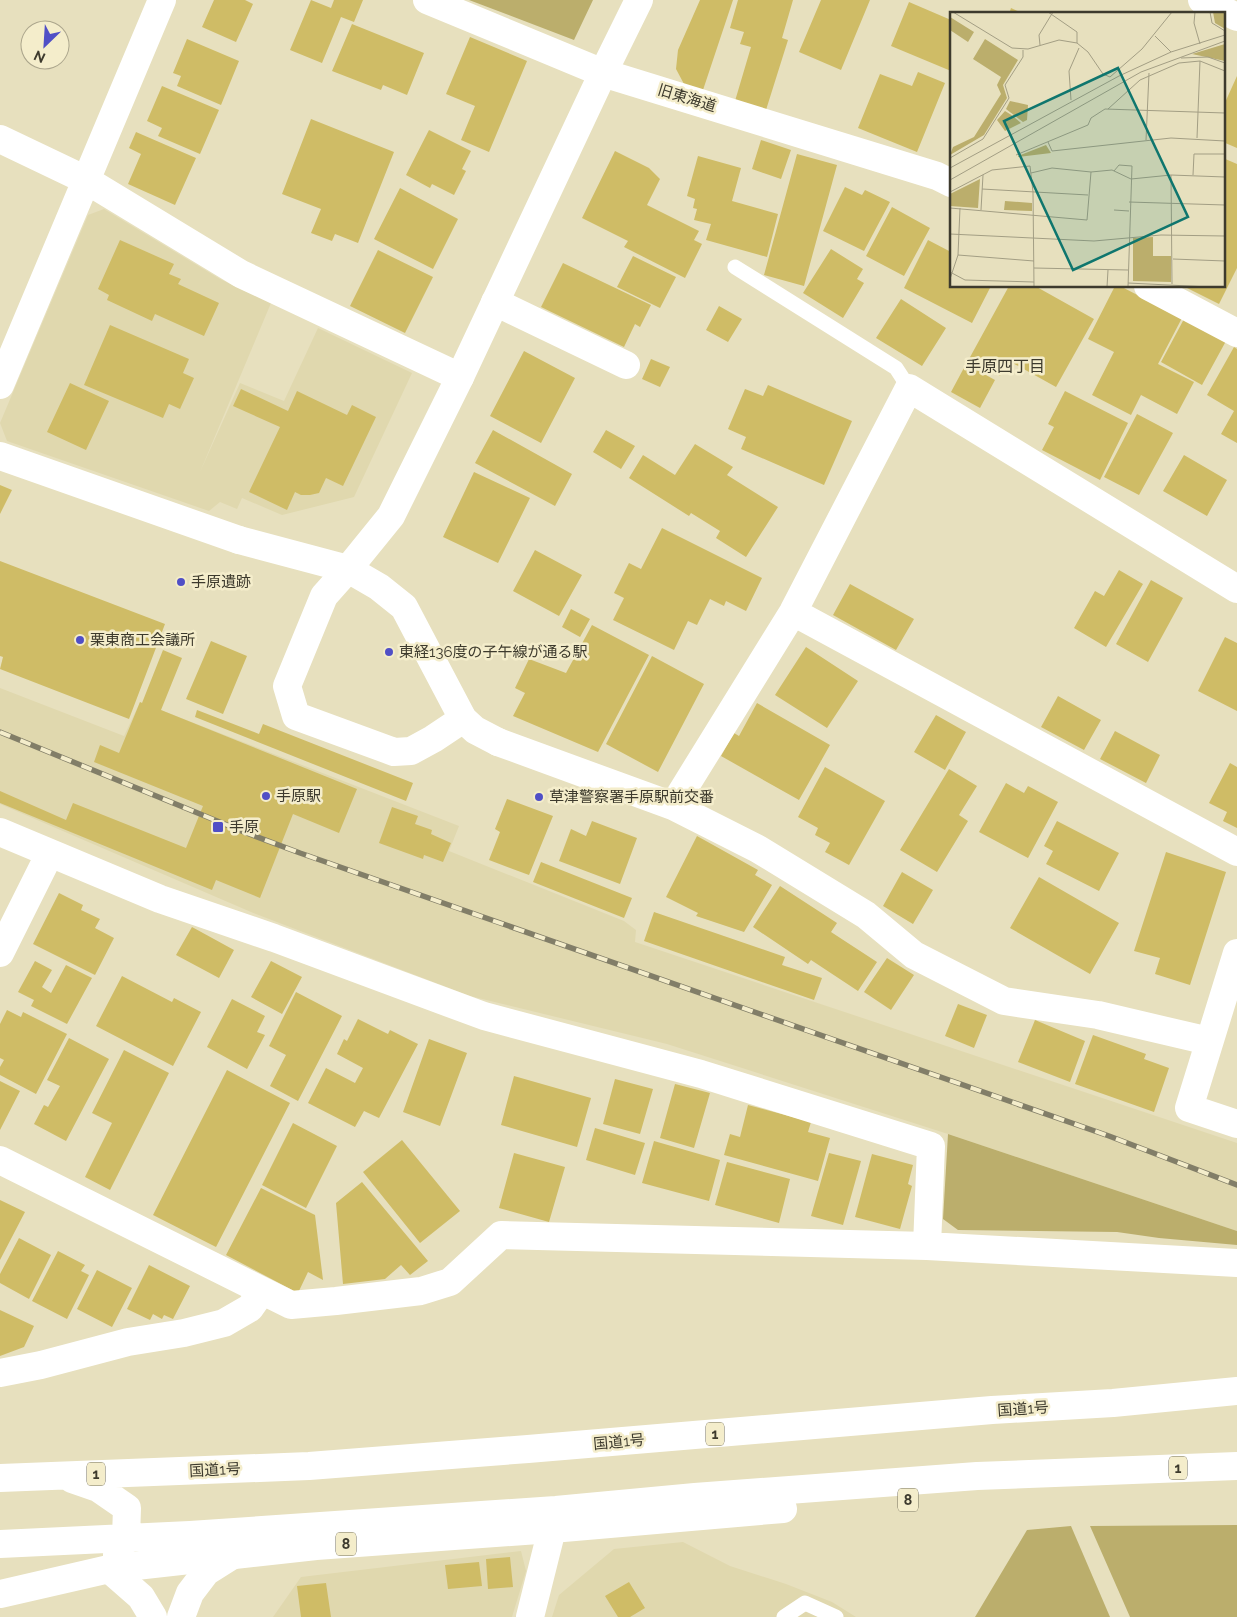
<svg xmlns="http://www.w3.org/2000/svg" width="1237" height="1617" font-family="Raleway,'Noto Sans JP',sans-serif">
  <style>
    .built { fill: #e0d8ae }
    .green { fill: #bbae6c }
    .building { fill: #cfbc66 }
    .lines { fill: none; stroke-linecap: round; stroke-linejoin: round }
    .service { stroke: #fff; stroke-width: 15 }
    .minor { stroke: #fff; stroke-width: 28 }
    .tertiary { stroke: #fff; stroke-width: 28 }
    .trunk { stroke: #fff; stroke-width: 28 }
    .rail-casing { stroke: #827e68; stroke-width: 5.5 }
    .rail { stroke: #f4edcb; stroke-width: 4; stroke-dasharray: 11; stroke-linecap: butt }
    .poi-dot { fill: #504fc6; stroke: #f4edcb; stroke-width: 2 }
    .labels { text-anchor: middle; stroke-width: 5; stroke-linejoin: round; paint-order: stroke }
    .shield { fill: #f4edcb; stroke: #74705c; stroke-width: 1 }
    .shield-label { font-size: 14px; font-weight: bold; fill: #3d3a2d }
    .street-label { font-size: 15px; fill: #3d3a2d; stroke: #f4edcb }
    .poi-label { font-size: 15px; fill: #3d3a2d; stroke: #f4edcb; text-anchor: start }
    .neighbourhood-label { font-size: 16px; fill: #3d3a2d; stroke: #f4edcb }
    .inset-road { fill: none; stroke: #a39e84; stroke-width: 1 }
    .view { fill: #0f766e; fill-opacity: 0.15; stroke: #0f766e; stroke-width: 2.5 }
    .inset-edge { fill: none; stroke: #3d3a2d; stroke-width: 2.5 }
  </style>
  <rect width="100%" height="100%" fill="#e7e0be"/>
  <path class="built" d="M104,209L220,279L271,303L200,472L240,383L284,401L318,328L412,373L354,497L282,515L242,498L237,509L220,502L209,511L7,441L0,423L88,215Z
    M0,688L124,736L140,702L459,826L449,851L624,921L636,930L635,942L1237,1143V1231L948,1134L667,1044L470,996L251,912L0,804Z
    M683,1542L730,1566L786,1584L832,1602L856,1617H552L559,1595L614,1549Z
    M521,1551L526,1571L512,1617H273L301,1577Z"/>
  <path class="green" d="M469,0H593L574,40Z
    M948,1134L1237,1231V1245L1159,1238L1117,1232L958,1230L943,1219Z
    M1237,1525V1617H1130L1090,1526Z
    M1071,1526L1110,1617H975L1027,1530Z"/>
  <path class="building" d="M214,0H245L253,4L236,42L202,27Z
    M311,0L331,8L334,0H363L354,22L341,17L322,63L290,50Z
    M700,0H733L703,90L684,84L676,69L678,50Z
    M738,0H793L782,38L788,40L766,110L735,101L751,47L740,44L744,32L730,28Z
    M821,0H870L841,70L799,52Z
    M909,2L951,20V71L891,46Z
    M1011,8L1024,14H1009Z
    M352,24L424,53L407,95L383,85L381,90L332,71Z
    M470,37L527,61L489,152L461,140L475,106L446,94Z
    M187,39L239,61L221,105L177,86L181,76L173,73Z
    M918,72L945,83L917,152L858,128L880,74L912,86Z
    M1237,76V148L1223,142V107Z
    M162,86L219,110L200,154L158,136L162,128L147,121Z
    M311,119L394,152L358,243L335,234L332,241L311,233L321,209L282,194Z
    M429,130L471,151L462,169L466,171L454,195L432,184L430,188L406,175Z
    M136,132L196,158L175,205L128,184L141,154L129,148Z
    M761,140L791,150L781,179L752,169Z
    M615,151L649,168L660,179L647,205L699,231L694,240L702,244L685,278L624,247L628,241L582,218Z
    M797,154L837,165L804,286L764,275Z
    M698,156L741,168L732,201L778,214L767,257L706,240L711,224L694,220L697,209L693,208L695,199L687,196Z
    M1223,158L1237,164V268L1219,304L1183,286H1223Z
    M845,187L862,195L865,190L890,202L864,251L823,231Z
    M400,188L458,219L433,269L374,239Z
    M892,207L930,228L904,276L866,256Z
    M120,240L174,264L169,274L181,279L178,284L219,303L204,336L155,314L152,321L107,300L109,295L98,289Z
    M928,240L951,252V286H991L972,323L904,288Z
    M831,249L863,269L857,279L864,283L843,318L803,293Z
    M378,250L433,277L405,333L350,306Z
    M633,256L676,277L660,308L617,287Z
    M563,263L651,305L640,327L635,324L624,347L541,307Z
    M1009,286H1035L1094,319L1056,387L1009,361L1000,376L969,359Z
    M1115,286H1120L1182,318L1158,364L1194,382L1177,414L1141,395L1131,415L1092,395L1114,352L1088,339Z
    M901,299L946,328L922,366L876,338Z
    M719,306L742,319L728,342L706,330Z
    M1184,319L1226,341L1202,385L1161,362Z
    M110,325L189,359L183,373L194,378L180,409L169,404L163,418L84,385Z
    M1234,347L1237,349V443L1221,434L1234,411L1207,395Z
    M524,351L575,378L541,443L490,416Z
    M651,359L670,367L660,387L642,379Z
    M966,364L995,380L980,408L951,392Z
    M70,383L109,401L86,450L47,432Z
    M768,385L852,421L824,485L741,449L746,437L728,429L745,389L763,396Z
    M241,389L288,411L297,391L347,415L352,405L376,417L343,486L326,478L319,493L310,495H301L295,492L287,510L249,492L280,427L233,406Z
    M1065,391L1128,423L1100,480L1042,450L1054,427L1048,424Z
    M1137,414L1173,433L1139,495L1104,477Z
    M493,430L572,474L555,506L475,463Z
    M606,430L635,446L621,469L593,452Z
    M695,444L733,467L727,475L778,507L746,557L716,538L720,531L691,513L689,516L629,478L643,455L675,475Z
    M1184,455L1227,480L1207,516L1163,491Z
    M474,472L530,498L498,563L443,537Z
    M0,485L12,490L0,514Z
    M662,528L762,578L746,611L726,601L724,606L710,599L697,625L688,621L674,650L613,620L624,598L614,593L629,563L641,569Z
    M535,550L582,575L559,616L513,591Z
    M0,561L165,624L129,719L0,669L3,657L0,656Z
    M1119,570L1143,584L1106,647L1074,628L1095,591L1104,596Z
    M1151,580L1183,598L1148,662L1116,644Z
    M850,584L914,619L896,650L833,615Z
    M571,609L590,619L580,637L562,627Z
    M592,625L649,655L598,752L513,716L525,693L515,688L529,659L566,673Z
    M1225,637L1237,643V711L1198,691Z
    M211,641L247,656L223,714L186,699Z
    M806,647L858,681L827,728L775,695Z
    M163,650L182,658L161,710L357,789L339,833L293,814L260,898L216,880L212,890L0,803V791L66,820L73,803L186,848L203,806L94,762L100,745L119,753L140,702L142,703Z
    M652,656L704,684L658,772L606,744Z
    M1058,696L1101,720L1084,750L1041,727Z
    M757,703L830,745L799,800L721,756L734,733L739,736Z
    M197,710L259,734L263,724L413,783L406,801L195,717Z
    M936,715L966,732L945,770L914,752Z
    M1115,731L1160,755L1146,783L1100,759Z
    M1230,763L1237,767V828L1223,821L1227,812L1209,803Z
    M825,767L885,801L849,865L825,852L830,843L815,835L818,828L798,817Z
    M949,769L977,786L959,815L968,821L937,872L900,850Z
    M1006,783L1024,793L1028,786L1058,802L1028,858L979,832Z
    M507,799L553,816L529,875L489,860L500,832L495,829Z
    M392,807L418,816L415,824L432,830L431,834L451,843L443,862L424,855L423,859L379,843Z
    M592,821L637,838L620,884L559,861L571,829L586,836Z
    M1057,821L1119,853L1099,891L1046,864L1053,851L1044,846Z
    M697,836L758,870L755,875L772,885L744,932L696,916L698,913L666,897Z
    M1166,852L1226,872L1190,985L1155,974L1160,958L1134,951Z
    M541,862L632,898L624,918L533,882Z
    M902,872L933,890L913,924L883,906Z
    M1039,877L1119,923L1090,974L1010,928Z
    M780,886L837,923L831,932L877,962L858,991L811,960L808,964L753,927Z
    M59,893L83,905L81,910L100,919L95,928L114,938L95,975L33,944Z
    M654,912L785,957L782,965L822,978L814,1000L644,941Z
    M192,927L234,950L219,978L176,955Z
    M887,958L914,975L891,1010L864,992Z
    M35,961L52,970L42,987L51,993L66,965L92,978L67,1024L31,1006L34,1000L18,992Z
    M271,961L302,977L282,1014L251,997Z
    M122,976L172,1002L174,998L201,1012L173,1066L96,1026Z
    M296,992L342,1016L298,1101L270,1086L286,1055L269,1046Z
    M232,999L265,1016L257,1032L265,1035L247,1069L207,1047Z
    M958,1004L987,1015L974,1048L945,1036Z
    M7,1010L21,1017L23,1012L67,1034L36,1094L0,1075V1067L4,1060L0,1058V1024Z
    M358,1019L388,1034L390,1030L418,1044L379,1118L364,1111L355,1127L308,1103L326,1068L355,1083L363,1068L337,1054L344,1039L347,1041Z
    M1035,1020L1085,1041L1070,1082L1018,1062Z
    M1093,1035L1146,1054L1144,1059L1169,1068L1154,1112L1075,1084Z
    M69,1038L109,1059L66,1141L34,1124L44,1105L48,1107L60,1086L47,1080Z
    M429,1039L467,1053L440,1126L403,1112Z
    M124,1050L169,1073L110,1190L85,1177L112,1123L92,1113Z
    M227,1070L290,1103L216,1247L153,1215Z
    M514,1076L591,1098L577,1147L501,1125Z
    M615,1079L653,1089L640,1134L603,1124Z
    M0,1081L20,1091L0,1130Z
    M675,1084L710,1093L694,1148L660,1138Z
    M748,1105L811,1122L808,1132L830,1138L818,1181L724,1155L730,1134L740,1137Z
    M293,1123L337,1146L306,1208L262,1185Z
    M595,1128L645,1143L635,1175L586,1160Z
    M402,1140L460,1211L420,1243L363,1172Z
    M654,1141L720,1160L709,1201L642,1183Z
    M514,1153L565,1167L549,1222L499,1208Z
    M829,1153L861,1161L843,1225L811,1216Z
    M872,1154L913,1165L908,1184L912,1186L900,1229L855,1217Z
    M727,1162L790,1179L779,1223L715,1205Z
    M362,1182L428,1261L410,1275L401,1265L385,1279L343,1284L336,1203Z
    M261,1188L315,1215L323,1280L308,1272L298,1293L226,1255Z
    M0,1200L25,1212L0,1260Z
    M19,1238L51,1255L29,1299L0,1283V1274Z
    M58,1251L85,1265L81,1271L89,1275L67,1319L32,1301Z
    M149,1265L190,1286L173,1319L164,1315L162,1319L153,1314L150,1320L127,1309Z
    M97,1270L132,1288L112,1327L77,1309Z
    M0,1310L34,1326L24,1347L0,1356Z
    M510,1557L513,1587L488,1589L486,1559Z
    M479,1562L482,1586L448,1589L445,1565Z
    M629,1582L645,1608L630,1617H618L605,1596Z
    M326,1583L331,1617H301L297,1586Z"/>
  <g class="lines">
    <path class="service" d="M735,267L896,368L909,388
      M784,1617L805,1603L836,1617"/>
    <path class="minor" d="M427,0L603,73L937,176L951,183
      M1202,0L1237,17
      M0,139L86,180L241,274L460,377
      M1148,286L1237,333
      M495,302L626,365
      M0,385L162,0
      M0,456L239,540
      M348,569L324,596L287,686L296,716L394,752L411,751L433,739L463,719
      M793,612L1237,852
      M498,742L673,806
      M0,832L160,899L274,938L484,1016L701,1074L931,1146L927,1246
      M0,953L50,853
      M1237,953L1189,1108L1237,1124
      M1209,1041L1098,1015L1004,1001L914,955L866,915L758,849L673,806L793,612L909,388L1237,589
      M0,1160L291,1305L336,1301L421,1291L450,1282L501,1235L927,1246L1237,1263
      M0,1373L41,1365L128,1342L184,1333L224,1323L250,1308L262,1291
      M530,1617L552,1529"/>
    <path class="tertiary" d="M239,540L348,569L379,587L404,607L463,719L475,730L498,742
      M348,569L391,516L460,377L603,73L639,0
      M109,1569L141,1597L153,1617
      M181,1617L190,1593L206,1572L233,1555"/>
    <path class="trunk" d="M0,1478L309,1466L528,1449L992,1410L1113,1403L1237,1391
      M72,1479L98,1488L127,1508L126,1538L117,1555
      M0,1544L190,1535L556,1510L695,1497L977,1476L1237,1466
      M0,1594L109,1569L316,1546L552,1529L783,1509"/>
    <defs>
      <path id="rail" d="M0,732L244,832L300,853L1109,1136L1237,1185"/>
    </defs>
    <use href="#rail" class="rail-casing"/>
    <use href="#rail" class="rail"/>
  </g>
  <g class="poi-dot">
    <circle cx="181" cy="582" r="5"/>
    <circle cx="80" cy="640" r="5"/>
    <circle cx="389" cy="652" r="5"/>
    <circle cx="266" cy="796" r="5"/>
    <circle cx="539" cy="797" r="5"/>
    <rect x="212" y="821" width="12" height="12" rx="2.5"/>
  </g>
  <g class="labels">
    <g class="shield">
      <rect x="706" y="1422.5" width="18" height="23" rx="4"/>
      <rect x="1169" y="1456.5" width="18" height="23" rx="4"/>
      <rect x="87" y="1462.5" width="18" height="23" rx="4"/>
      <rect x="898" y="1488.5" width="20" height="23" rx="4"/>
      <rect x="336" y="1532.5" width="20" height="23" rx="4"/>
    </g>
    <g class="shield-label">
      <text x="715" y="1439">1</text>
      <text x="1178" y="1473">1</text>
      <text x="96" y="1479">1</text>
      <text x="908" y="1505">8</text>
      <text x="346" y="1549">8</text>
    </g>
    <g class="street-label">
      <text transform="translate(687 98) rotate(17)" y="5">旧東海道</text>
      <text transform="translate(1023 1409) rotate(-4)" y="5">国道1号</text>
      <text transform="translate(619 1442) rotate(-5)" y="5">国道1号</text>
      <text transform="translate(215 1470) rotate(-3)" y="5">国道1号</text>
    </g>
    <g class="poi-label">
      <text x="191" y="587">手原遺跡</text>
      <text x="90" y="645">栗東商工会議所</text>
      <text x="399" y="657">東経136度の子午線が通る駅</text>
      <text x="276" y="801">手原駅</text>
      <text x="549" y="802">草津警察署手原駅前交番</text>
      <text x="229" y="832">手原</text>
    </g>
    <g class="neighbourhood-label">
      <text x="1005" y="372">手原四丁目</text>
    </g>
  </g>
  <g transform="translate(950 12)">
    <rect width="275" height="275" fill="#e7e0be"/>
    <path d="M263,0H275V17L265,11ZM0,5L24,20L18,30L0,18ZM35,27L68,48L53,73L57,86L34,123L0,143L3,135L24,125L51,82L47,73L51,65L23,47ZM275,32V49L242,42ZM60,89L78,93L77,108L73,110L56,97ZM55,99L63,104L71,111L55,119L47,108ZM96,133L101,141L68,145V144ZM30,167L28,196L0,194V182ZM55,189L82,191V199L54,198ZM203,225V244H221V270L183,269V226Z" fill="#bbae6c"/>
    <path class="inset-road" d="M3,0L62,36L78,37L109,28L127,31L138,40L153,62L160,65M98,0L127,20V31M245,0L244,11L250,32M260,0L262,11L275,19M205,24L221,40M90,33L89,23L103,0M231,46L258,45L275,51M160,65L192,37L222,0M121,88L119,59L129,36M158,97L190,68L229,51L250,49L275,59M247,126L250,49M196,128L199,61M98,130L102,139L221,126L275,129M66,143L138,113L141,106L155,97L275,101M0,146L33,127L59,86L55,73L73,45V38M0,156L169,64L221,40L275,23M164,159L169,153L182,154L178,275M141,160L162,158L181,167L221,163L275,165M221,163L222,272M243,163L244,142H275M0,168L191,60L275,29M32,177L138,183M0,180L42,158L80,154L83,180L84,275M179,190L275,193M0,196L137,208L141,160L102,156L81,161M31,198L33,163M164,198L179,199M0,222L144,229L211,223L275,224M8,243L84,249M223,247L275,249M84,256L178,258M0,260L15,268L84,270M0,267L8,243L10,196M178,271L259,275M157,275L158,258"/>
    <path class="view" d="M168,56L238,205L123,258L54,109Z"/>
    <rect width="275" height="275" class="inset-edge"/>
  </g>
  <g transform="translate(45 45) rotate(205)"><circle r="24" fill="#f4edcb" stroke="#aba58c"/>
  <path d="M0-4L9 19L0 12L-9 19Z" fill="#504fc6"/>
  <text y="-8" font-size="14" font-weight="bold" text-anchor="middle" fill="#3d3a2d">N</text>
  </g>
</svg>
